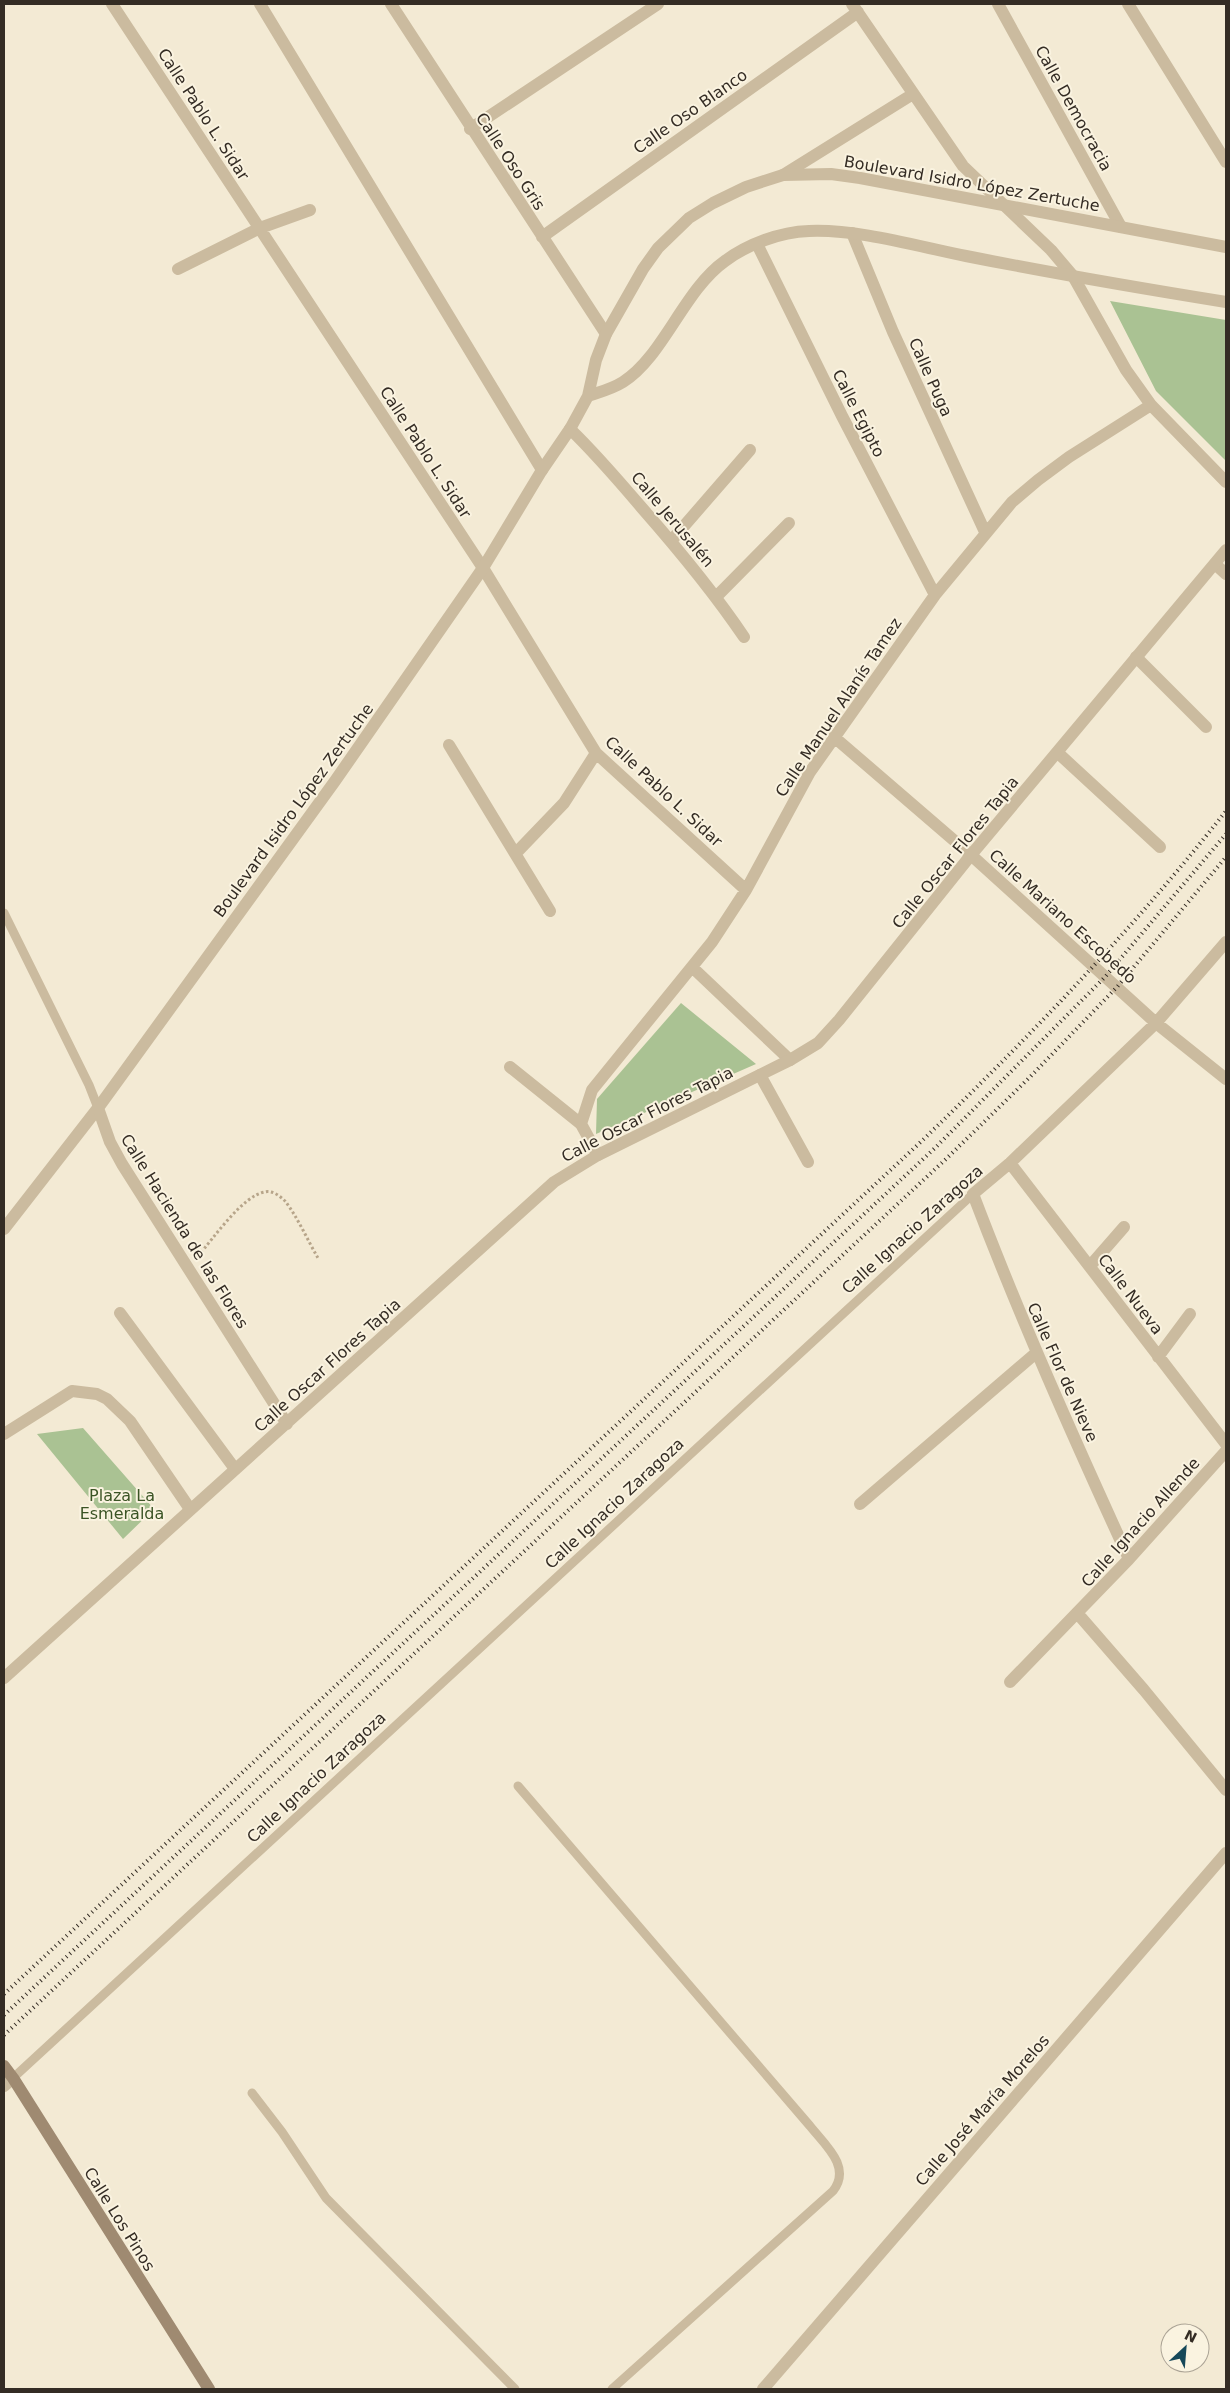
<svg xmlns="http://www.w3.org/2000/svg" width="1230" height="2393" font-family="'DejaVu Sans',sans-serif">
  <style>
    .green { fill: #aac293 }
    .lines { fill: none; stroke-linecap: round; stroke-linejoin: round }
    .path { stroke: #b7a58a; stroke-width: 3; stroke-dasharray: 2.5 2.5; stroke-linecap: butt }
    .service { stroke: #cbbb9f; stroke-width: 9 }
    .minor { stroke: #cbbb9f; stroke-width: 12 }
    .tertiary { stroke: #cbbb9f; stroke-width: 12 }
    .secondary { stroke: #9f8a71; stroke-width: 12 }
    .rail { stroke: #342c24; stroke-width: 4; stroke-dasharray: 1 4; stroke-linecap: butt }
    .labels { text-anchor: middle; stroke-width: 4; stroke-linejoin: round; paint-order: stroke }
    .street-label { font-size: 16px; fill: #342c24; stroke: #faf3e0 }
    .park-label { font-size: 16px; fill: #3b5425; stroke: #faf3e0 }
  </style>
  <rect width="100%" height="100%" fill="#f3ead4"/>
  <path class="green" d="M1110,301L1226,320V461L1156,391Z
    M681,1003L756,1064L596,1134L597,1099Z
    M83,1428L154,1509L123,1539L37,1434Z"/>
  <g class="lines">
    <path class="path" d="M198,1256C213,1239 243,1195 265,1192C272,1190 280,1196 285,1201C297,1216 308,1241 318,1258"/>
    <path class="service" d="M4,913L89,1085L98,1108
      M518,1786L810,2126C825,2145 852,2167 833,2191L612,2389
      M13,2078L973,1194
      M252,2093L282,2132L326,2198L515,2389"/>
    <path class="minor" d="M112,4L483,568L596,753L746,890
      M260,4L542,470
      M391,4L606,334
      M852,4L963,166L1051,250L1073,276L1126,370L1151,405L1226,482
      M998,4L1121,227
      M1128,4L1226,162
      M470,129L658,4
      M783,175L913,94
      M852,233L893,332L985,532
      M542,237L858,12
      M757,244L842,416L935,595
      M178,269L260,228L310,210
      M570,429C596,454 619,481 642,508C678,549 713,591 744,637
      M671,541L750,450
      M1215,564L1226,574
      M717,596L789,523
      M1136,657L1206,727
      M834,737L971,855L1156,1023L1226,1079
      M449,745L550,911
      M1058,753L1160,847
      M516,853L564,803L596,753
      M693,968L790,1060
      M510,1067L581,1124
      M760,1075L808,1162
      M598,1155L581,1124L592,1090L712,942L746,890L810,772L935,595L1012,502L1038,480L1069,457L1151,405
      M1010,1163L1226,1444
      M4,1229L98,1108
      M1090,1266L1124,1227
      M120,1313L235,1469
      M1158,1357L1190,1314
      M4,1434L72,1391L97,1394L107,1399L130,1421L190,1509
      M860,1504L1036,1353
      M1129,1559C1074,1439 1020,1318 973,1194L1010,1163L1156,1023L1226,942
      M1078,1614L1144,1690L1226,1790
      M1010,1682L1129,1559L1226,1451
      M4,2086L13,2078"/>
    <path class="tertiary" d="M588,396C600,392 612,389 623,382C663,357 684,290 725,261C748,244 780,232 809,231C859,229 916,246 966,256C1052,273 1139,288 1226,302
      M287,1424L122,1164L110,1142L98,1108L335,781L483,568L542,470L570,429L588,396L596,360L606,334L643,269L658,248L689,218L713,203L746,187L783,175L831,174L860,178L1226,247
      M4,1678L554,1182L598,1155L790,1060L818,1043L839,1020L971,855L1226,550
      M763,2389L1226,1853"/>
    <path class="secondary" d="M4,2066L13,2078L209,2389"/>
    <path class="rail" d="M4,1994L925,1138C1032,1034 1134,928 1226,811
      M4,2015L935,1148L1105,977L1226,834
      M4,2035L946,1159L1030,1077L1117,987L1226,857"/>
  </g>
  <g class="labels">
    <g class="street-label">
      <text transform="translate(1074 108) rotate(61)" y="6">Calle Democracia</text>
      <text transform="translate(690 111) rotate(-35)" y="6">Calle Oso Blanco</text>
      <text transform="translate(204 114) rotate(57)" y="6">Calle Pablo L. Sidar</text>
      <text transform="translate(511 161) rotate(57)" y="6">Calle Oso Gris</text>
      <text transform="translate(972 183) rotate(10)" y="6">Boulevard Isidro López Zertuche</text>
      <text transform="translate(931 377) rotate(66)" y="6">Calle Puga</text>
      <text transform="translate(859 413) rotate(63)" y="6">Calle Egipto</text>
      <text transform="translate(426 452) rotate(57)" y="6">Calle Pablo L. Sidar</text>
      <text transform="translate(673 519) rotate(50)" y="6">Calle Jerusalén</text>
      <text transform="translate(838 707) rotate(-56)" y="6">Calle Manuel Alanís Tamez</text>
      <text transform="translate(664 791) rotate(43)" y="6">Calle Pablo L. Sidar</text>
      <text transform="translate(293 810) rotate(-54)" y="6">Boulevard Isidro López Zertuche</text>
      <text transform="translate(955 852) rotate(-51)" y="6">Calle Oscar Flores Tapia</text>
      <text transform="translate(1063 916) rotate(42)" y="6">Calle Mariano Escobedo</text>
      <text transform="translate(647 1114) rotate(-27)" y="6">Calle Oscar Flores Tapia</text>
      <text transform="translate(912 1229) rotate(-42)" y="6">Calle Ignacio Zaragoza</text>
      <text transform="translate(185 1231) rotate(58)" y="6">Calle Hacienda de las Flores</text>
      <text transform="translate(1131 1294) rotate(53)" y="6">Calle Nueva</text>
      <text transform="translate(327 1365) rotate(-42)" y="6">Calle Oscar Flores Tapia</text>
      <text transform="translate(1063 1372) rotate(66)" y="6">Calle Flor de Nieve</text>
      <text transform="translate(614 1503) rotate(-43)" y="6">Calle Ignacio Zaragoza</text>
      <text transform="translate(1140 1522) rotate(-48)" y="6">Calle Ignacio Allende</text>
      <text transform="translate(316 1777) rotate(-43)" y="6">Calle Ignacio Zaragoza</text>
      <text transform="translate(982 2110) rotate(-49)" y="6">Calle José María Morelos</text>
      <text transform="translate(120 2219) rotate(58)" y="6">Calle Los Pinos</text>
    </g>
    <g class="park-label">
      <text x="122" y="1501">Plaza La<tspan x="122" dy="18">Esmeralda</tspan></text>
    </g>
  </g>
  <rect width="1230" height="2393" fill="none" stroke="#342c24" stroke-width="10"/>
  <g transform="translate(1185 2348) rotate(26)"><circle r="24" fill="#faf3e0" stroke="#aba395"/>
  <path d="M0-4L9 19L0 12L-9 19Z" fill="#164859"/>
  <text y="-8" font-size="14" font-weight="bold" text-anchor="middle" fill="#342c24">N</text>
  </g>
</svg>
